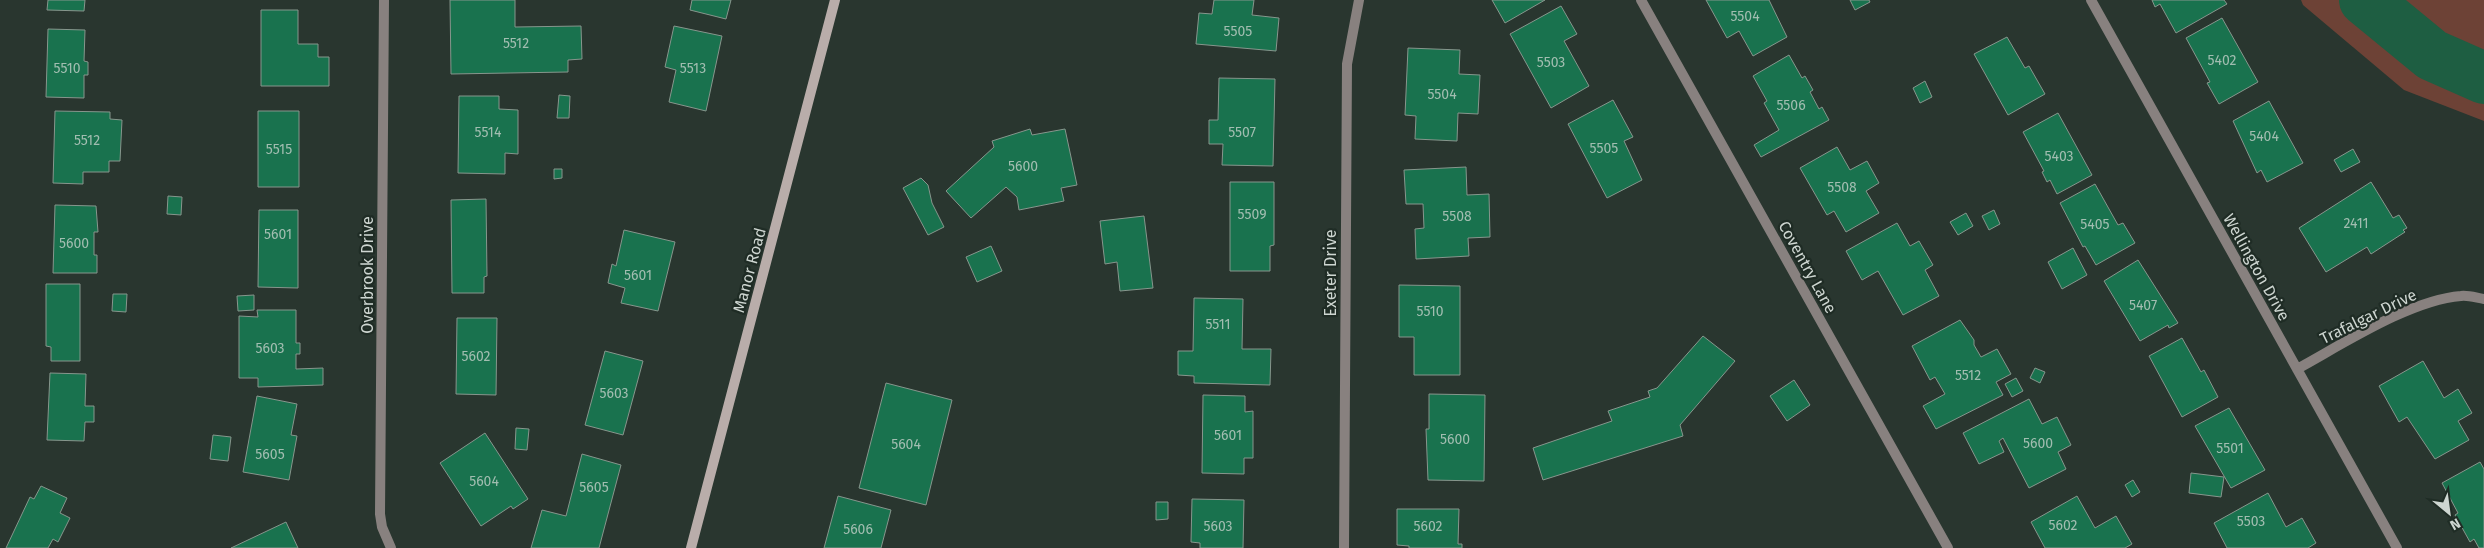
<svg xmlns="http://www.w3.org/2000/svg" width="2484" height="548" font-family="'Fira Sans',sans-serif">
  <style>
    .green { fill: #6d4236 }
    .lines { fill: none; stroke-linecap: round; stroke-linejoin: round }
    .river { stroke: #1e5e42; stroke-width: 52 }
    .building { fill: #19724e; stroke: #87968d }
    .minor { stroke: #88817f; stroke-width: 10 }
    .secondary { stroke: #b9adaa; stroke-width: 10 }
    .labels { text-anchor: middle; stroke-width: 4.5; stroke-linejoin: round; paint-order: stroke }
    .number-label { font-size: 14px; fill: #a1bdb0 }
    .street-label { font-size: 16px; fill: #ced6d1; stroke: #1f2c25 }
  </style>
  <rect width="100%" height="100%" fill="#29362f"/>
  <path class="green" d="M2301,0H2484V121L2404,90L2303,5Z"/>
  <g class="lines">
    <path class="river" d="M2365,0L2432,55L2484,78"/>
  </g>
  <path class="building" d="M48,0H85L84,11L47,10Z
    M450,0H515V27L581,26L582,59L568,60V72L451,74Z
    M692,0H731L726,19L690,10Z
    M1214,0H1254L1252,15L1279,18L1276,51L1196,44L1199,13L1212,14Z
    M1492,0H1545L1505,23Z
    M1706,0H1769L1787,37L1753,56L1739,31L1727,38Z
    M1850,0H1869L1870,2L1855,10Z
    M2152,0H2224L2227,4L2176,33L2160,4L2155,7Z
    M1561,6L1577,34L1564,41L1589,86L1551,108L1510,34Z
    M261,10H298V44H318V57H329V86H261Z
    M2222,18L2258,82L2219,104L2207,83L2210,82L2186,38Z
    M674,26L722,36L706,111L669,102L676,70L665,67Z
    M48,29L85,30L84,61L88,62V75H84V98L46,97Z
    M2007,37L2025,68L2029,66L2045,94L2008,115L1974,54Z
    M1408,48L1460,50L1459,74L1480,75L1478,114L1458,113L1457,141L1415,139L1416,116L1405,115Z
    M1789,55L1802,78L1805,76L1813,90L1810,92L1819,109L1822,107L1829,120L1761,157L1754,145L1779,130L1764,103L1767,101L1753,76Z
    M1219,78L1275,79L1273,166L1222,165L1223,144H1209V120H1218Z
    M1925,81L1932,97L1920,103L1913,88Z
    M559,95L570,96L569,118H557Z
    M459,96H499V109L518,110V154L505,153V174L458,173Z
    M1613,100L1633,137L1624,141L1642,180L1607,198L1568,124Z
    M2269,101L2303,163L2267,182L2261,170L2257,173L2233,121Z
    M55,111L110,112V119L122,120L120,161H109V172H83V184L53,183Z
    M258,111H299V187H258Z
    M2058,113L2092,175L2057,194L2050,180L2047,182L2042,172L2044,171L2023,132Z
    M1030,129L1032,135L1065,129L1077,185L1061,188L1064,201L1019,210L1017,197L1006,187L971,218L946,191L994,147L992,141Z
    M1837,147L1850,170L1867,161L1879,183L1866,191L1879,213L1846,232L1834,211L1827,215L1800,168Z
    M2353,149L2360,162L2341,172L2334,160Z
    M1466,167L1467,195L1489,194L1490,237L1468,238L1469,256L1416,259L1415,229L1424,228L1423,204H1406L1404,170Z
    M554,169H562V178L554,179Z
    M921,178L928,185L932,203L944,227L928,235L903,188Z
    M1230,182H1274V245L1270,246V271H1230Z
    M2371,182L2393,218L2399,215L2407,228L2403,230L2405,232L2371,254L2367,247L2326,272L2299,228Z
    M2095,184L2118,225L2123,223L2135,243L2096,265L2085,246L2083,247L2060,203Z
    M168,196L182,197L181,215L167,214Z
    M486,199L487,276L484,277V293H452L451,200Z
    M55,205L96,206L98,232H94V255H97V273H53Z
    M259,210H298V288L258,287Z
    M1994,210L2000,224L1989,230L1982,216Z
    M1966,213L1973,226L1958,235L1950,222Z
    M1144,216L1153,288L1120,291L1117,262L1105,264L1100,221Z
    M1897,223L1910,246L1919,241L1933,265L1925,270L1939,296L1903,315L1878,271L1862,280L1846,251Z
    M624,230L675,242L658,311L621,303L625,288L608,283L612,264L616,266Z
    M991,246L1002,271L977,282L966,257Z
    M2073,248L2087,275L2062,289L2048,262Z
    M2138,260L2178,323L2169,328L2168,325L2140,341L2104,281Z
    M46,284H80V361H51V347L46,346Z
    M1399,285L1460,286V375H1414V337H1399Z
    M113,294H127L126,312L112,311Z
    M254,295V310L238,311L237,296Z
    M1194,298L1243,299L1242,349H1271L1270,385L1194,383V376L1178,375V351H1193Z
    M257,310H296V343H300V354H296V369L323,368V385L258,387V378H239V316L258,317Z
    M457,318H497L496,395L456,394Z
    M1960,320L1974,340V345L1981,357L1997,349L2011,374L1996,382L2003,395L1936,429L1923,406L1945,394L1935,377L1930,380L1912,346Z
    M1703,336L1735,361L1680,425L1683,436L1543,480L1533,448L1612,421L1608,411L1650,397L1648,391L1657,388Z
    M2182,338L2201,372L2204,370L2218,397L2182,417L2149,356Z
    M605,351L643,361L623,435L585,425Z
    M2423,361L2444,398L2458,389L2472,413L2458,421L2469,440L2435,459L2407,417L2399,422L2379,386Z
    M2035,368L2045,372L2040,383L2030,378Z
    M50,373L86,374L85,406H94V422H85L84,441L47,440Z
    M2016,378L2023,391L2012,397L2005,384Z
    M1794,380L1810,405L1787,421L1770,396Z
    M886,383L952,400L926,505L859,488Z
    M1429,394L1485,395L1484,481L1428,480L1426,429H1429Z
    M1203,395L1245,396V412L1253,411V458H1244V474L1202,473Z
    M257,396L297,404L291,435L297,436L289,480L243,472Z
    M2029,399L2042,424L2057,417L2071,445L2058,452L2066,469L2029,488L2003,438L1999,441L2004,452L1979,464L1963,433Z
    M2229,408L2265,470L2231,488L2195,426Z
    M516,428L529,429L527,450L515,449Z
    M485,433L528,499L513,509L511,506L481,526L440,463Z
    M213,435L231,437L228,461L210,459Z
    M582,454L621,465L599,548H531L542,510L566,516Z
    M2480,462L2484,469V548H2479L2474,539L2470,542L2455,515L2458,513L2442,483Z
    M2191,473L2224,477L2221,497L2189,493Z
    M2133,480L2140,492L2132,497L2125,485Z
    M41,486L67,498L60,513L70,518L58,542L53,539L48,548H6L30,497L34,499Z
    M2268,493L2286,527L2302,518L2316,543L2308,548H2227L2214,523Z
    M838,496L891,510L881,548H824Z
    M2077,496L2095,528L2116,516L2132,544L2125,548H2045L2031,522Z
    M1192,499L1244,500L1243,548H1200V543L1191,542Z
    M1156,502H1168V519L1156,520Z
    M1397,509H1459L1458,544H1462V548H1409V546L1397,545Z
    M286,522L298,548H231Z"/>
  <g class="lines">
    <path class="minor" d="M384,0L380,514L382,527L391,548
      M1641,0L1948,548
      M2091,0L2397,548
      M2297,369C2343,344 2410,300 2461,296C2468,295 2477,298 2484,299
      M1344,548L1347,64L1359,0"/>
    <path class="secondary" d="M691,548L835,0"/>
  </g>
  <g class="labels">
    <g class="number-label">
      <text x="1745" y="21">5504</text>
      <text x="1238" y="36">5505</text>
      <text x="516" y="48">5512</text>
      <text x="2222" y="65">5402</text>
      <text x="1551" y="67">5503</text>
      <text x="67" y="73">5510</text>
      <text x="693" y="73">5513</text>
      <text x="1442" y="99">5504</text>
      <text x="1791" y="110">5506</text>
      <text x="488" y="137">5514</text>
      <text x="1242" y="137">5507</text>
      <text x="2264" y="141">5404</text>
      <text x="87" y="145">5512</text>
      <text x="1604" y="153">5505</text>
      <text x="279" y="154">5515</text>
      <text x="2059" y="161">5403</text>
      <text x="1023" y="171">5600</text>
      <text x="1842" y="192">5508</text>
      <text x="1252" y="219">5509</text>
      <text x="1457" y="221">5508</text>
      <text x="2356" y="228">2411</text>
      <text x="2095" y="229">5405</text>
      <text x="278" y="239">5601</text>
      <text x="74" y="248">5600</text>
      <text x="638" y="280">5601</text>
      <text x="2143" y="310">5407</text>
      <text x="1430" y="316">5510</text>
      <text x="1218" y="329">5511</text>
      <text x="270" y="353">5603</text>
      <text x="476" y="361">5602</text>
      <text x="1968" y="380">5512</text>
      <text x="614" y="398">5603</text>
      <text x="1228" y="440">5601</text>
      <text x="1455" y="444">5600</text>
      <text x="2038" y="448">5600</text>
      <text x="906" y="449">5604</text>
      <text x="2230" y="453">5501</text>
      <text x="270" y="459">5605</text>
      <text x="484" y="486">5604</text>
      <text x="594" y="492">5605</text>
      <text x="2251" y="526">5503</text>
      <text x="2063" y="530">5602</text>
      <text x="1218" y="531">5603</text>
      <text x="1428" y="531">5602</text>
      <text x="858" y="534">5606</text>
    </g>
    <g class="street-label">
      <text transform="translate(1808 267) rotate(61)" y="6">Coventry Lane</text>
      <text transform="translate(2257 267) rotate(61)" y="6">Wellington Drive</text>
      <text transform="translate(749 270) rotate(-75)" y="6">Manor Road</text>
      <text transform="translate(1330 273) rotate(-90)" y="6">Exeter Drive</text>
      <text transform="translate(367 275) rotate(-90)" y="6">Overbrook Drive</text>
      <text transform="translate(2368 316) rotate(-26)" y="6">Trafalgar Drive</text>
    </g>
  </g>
  <g transform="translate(2449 513) rotate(151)" stroke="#1f2c25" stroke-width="4" paint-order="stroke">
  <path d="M0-4L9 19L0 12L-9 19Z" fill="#ced6d1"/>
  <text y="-8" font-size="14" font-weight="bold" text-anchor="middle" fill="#ced6d1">N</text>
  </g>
</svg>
